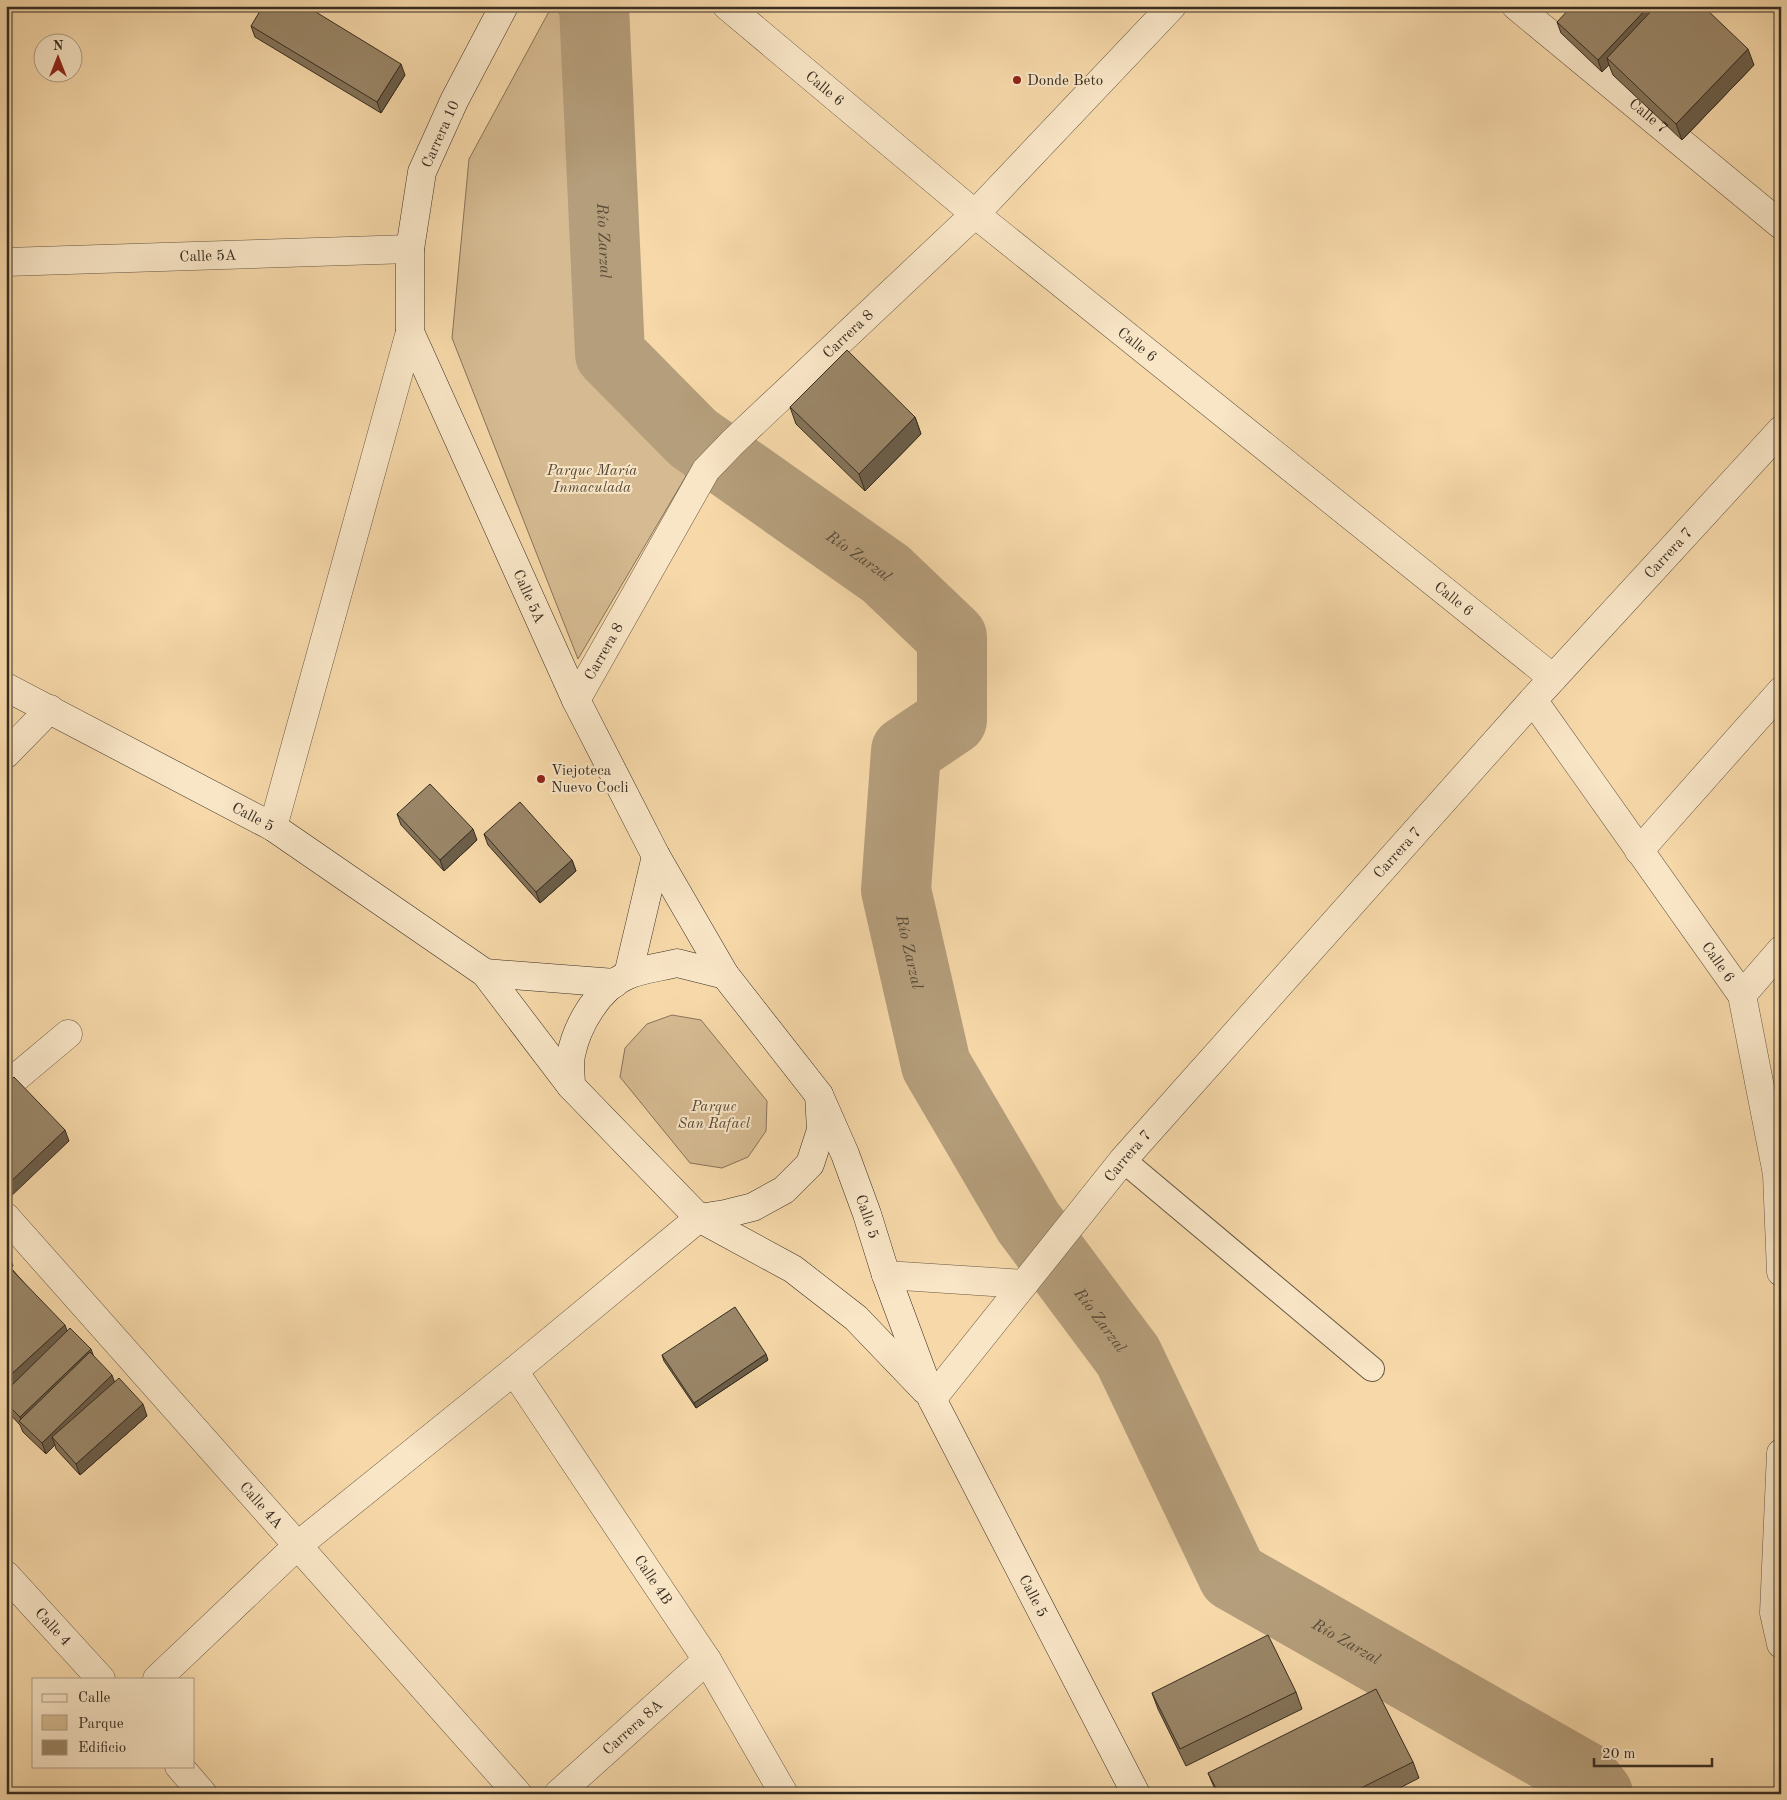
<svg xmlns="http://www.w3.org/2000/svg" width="1787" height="1800" font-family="'Old Standard TT',serif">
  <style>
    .green { fill: #d6bb92; stroke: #86745a }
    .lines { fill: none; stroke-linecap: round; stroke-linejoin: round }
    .river { stroke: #b59e7b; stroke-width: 70 }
    .lane-casing { stroke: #675844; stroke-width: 26 }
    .street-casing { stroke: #675844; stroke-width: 29 }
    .secondary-casing { stroke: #372d22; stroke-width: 29 }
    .lane { stroke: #f9e6c7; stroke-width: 24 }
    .street { stroke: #f9e6c7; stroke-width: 28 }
    .secondary { stroke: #f9e6c7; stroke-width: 28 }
    .wall { fill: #847359; stroke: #372d22 }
    .shaded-wall { fill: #6c5e49; stroke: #372d22 }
    .building { fill: #9a8668; stroke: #372d22 }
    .poi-dot { fill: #8f2418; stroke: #f9e6c7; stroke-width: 2 }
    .labels { text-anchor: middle; stroke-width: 4; stroke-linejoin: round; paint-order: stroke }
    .poi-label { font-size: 15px; fill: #372d22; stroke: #f9e6c7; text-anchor: start }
    .street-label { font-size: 15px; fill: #372d22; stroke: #f9e6c7 }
    .park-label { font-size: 15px; font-style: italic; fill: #574938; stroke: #f9e6c7 }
    .water-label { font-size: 16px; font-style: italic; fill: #564938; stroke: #f9e6c7 }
  </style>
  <rect width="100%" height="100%" fill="#f6d8a9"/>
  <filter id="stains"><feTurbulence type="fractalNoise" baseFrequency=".004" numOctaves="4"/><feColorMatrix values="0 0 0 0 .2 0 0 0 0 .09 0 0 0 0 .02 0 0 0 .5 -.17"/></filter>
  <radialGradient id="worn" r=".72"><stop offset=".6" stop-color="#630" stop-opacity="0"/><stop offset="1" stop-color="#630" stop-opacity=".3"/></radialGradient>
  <path class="green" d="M552,6H554L568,26L578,324L686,476L578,659L452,338L469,159Z
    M672,1015L701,1020L767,1101L766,1131L748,1157L722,1168L690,1163L620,1077L625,1048L647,1024Z"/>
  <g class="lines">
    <path class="river" id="s1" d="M594,6L610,354L693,438L886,574L952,637V720L906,751L896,890L936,1065L1028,1222L1128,1356L1233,1576L1584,1776L1598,1794"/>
    <defs>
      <path id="lane" d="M1123,1160L1372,1369"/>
      <g id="street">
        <path id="s2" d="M727,6L975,214L1553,678"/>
        <path id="s3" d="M1516,6L1781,225"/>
        <path id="s4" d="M6,262L410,249"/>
        <path id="s5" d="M576,700L706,470L733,442L975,214L1172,6"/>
        <path id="s6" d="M1533,700L1742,995L1777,1174L1781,1272"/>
        <path d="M6,754L50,709"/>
        <path d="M273,827L410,332"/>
        <path d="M1639,851L1781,691"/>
        <path d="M1742,995L1781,950"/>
        <path d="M6,1086L68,1034"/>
        <path id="s7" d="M6,1217L518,1794"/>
        <path d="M886,1275L1024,1284"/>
        <path id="s8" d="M514,1371L707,1660L784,1794"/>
        <path id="s9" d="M932,1399L1123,1160L1533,700L1781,430"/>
        <path d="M1781,1453L1774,1613L1781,1644"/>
        <path id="s10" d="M6,1575L101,1679"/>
        <path d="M157,1679L297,1546L514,1371L699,1218"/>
        <path d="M179,1766L203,1794"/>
        <path id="s11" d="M558,1794L707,1660"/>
      </g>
      <g id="secondary">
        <path id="s12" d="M504,6L454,101L422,172L410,249V332L576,700L656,856L725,975"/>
        <path id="s13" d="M6,687L273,827L485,973L571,1086"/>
        <path d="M677,963L725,975L819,1095L821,1130L810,1164L784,1190L753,1207L725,1214L699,1218L571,1086C571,1076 569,1065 571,1055C577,1025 598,988 628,975C642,969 661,967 677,963Z"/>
        <path d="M485,973L615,983"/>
        <path d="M628,975L656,856"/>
        <path id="s14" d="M819,1095L845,1154L867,1214L886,1275L932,1399L1136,1794"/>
        <path d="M699,1218L793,1269L856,1318L925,1390"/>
      </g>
    </defs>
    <use href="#lane" class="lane-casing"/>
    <use href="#street" class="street-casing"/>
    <use href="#secondary" class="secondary-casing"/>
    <use href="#lane" class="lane"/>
    <use href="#street" class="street"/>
    <use href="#secondary" class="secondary"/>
  </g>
  <path class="wall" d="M1557,22L1754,65L1682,140L1613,75L1609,65L1602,72L1561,33Z
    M251,26L405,75L381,113L255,37Z
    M790,407L915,417L921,434L865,491L796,424Z
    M397,814L477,840L444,871L401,825Z
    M484,834L572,860L576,871L540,903L488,845Z
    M6,1251L13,1266L11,1268L67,1332L93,1356L114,1381L147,1416L80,1475L56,1449L55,1445L46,1454L23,1432L20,1425L6,1410Z
    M662,1355L768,1360L696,1408L664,1361Z
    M1296,1692L1302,1709L1186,1766L1158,1709L1152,1693Z
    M1413,1762L1419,1778L1388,1794H1217L1208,1773Z"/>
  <path class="shaded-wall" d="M1649,6H1664L1607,58L1609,65L1602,72L1598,60Z
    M1748,49L1754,65L1682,140L1676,124Z
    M401,64L405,75L381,113L377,102Z
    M915,417L921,434L865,491L859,474Z
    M473,829L477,840L444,871L440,860Z
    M572,860L576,871L540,903L536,892Z
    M65,1130L69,1141L7,1200L6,1196V1186Z
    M9,1254L13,1266L6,1272V1257Z
    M65,1325L69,1336L8,1393L6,1388V1379Z
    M91,1349L95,1360L23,1424L20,1417Z
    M766,1354L768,1360L696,1408L694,1403Z
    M112,1375L116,1386L52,1437L55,1445L46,1454L42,1443Z
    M143,1404L147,1416L80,1475L76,1464Z"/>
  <path class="building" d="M263,6H306L401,64L377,102L251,26Z
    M1572,6H1649L1598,60L1557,22Z
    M1656,6H1703L1748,49L1676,124L1607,58Z
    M847,350L915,417L859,474L790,407Z
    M430,784L473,829L440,860L397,814Z
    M520,802L572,860L536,892L484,834Z
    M14,1077L65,1130L6,1186V1084Z
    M6,1251L9,1254L6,1257Z
    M10,1268L65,1325L6,1379V1272Z
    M735,1307L766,1354L694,1403L662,1355Z
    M70,1328L91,1349L20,1417L6,1403V1391Z
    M90,1352L112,1375L42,1443L19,1421Z
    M119,1378L143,1404L76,1464L52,1437Z
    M1268,1635L1296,1692L1180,1749L1152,1693Z
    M1376,1689L1413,1762L1349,1794H1219L1208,1773Z"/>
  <g class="poi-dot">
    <circle cx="1017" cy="80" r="5"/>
    <circle cx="541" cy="779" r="5"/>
  </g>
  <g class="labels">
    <g class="poi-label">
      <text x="1027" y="85">Donde Beto</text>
      <text x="551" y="775">Viejoteca<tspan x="551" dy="17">Nuevo Cocli</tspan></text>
    </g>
    <g class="street-label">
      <text dy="5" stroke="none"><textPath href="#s2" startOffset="128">Calle 6</textPath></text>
      <text dy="5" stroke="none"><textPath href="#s3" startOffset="172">Calle 7</textPath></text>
      <text transform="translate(440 134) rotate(-66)" y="5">Carrera 10</text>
      <text dy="5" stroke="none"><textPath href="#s4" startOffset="202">Calle 5A</textPath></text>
      <text dy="5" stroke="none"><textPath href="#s5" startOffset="461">Carrera 8</textPath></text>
      <text dy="5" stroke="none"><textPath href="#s2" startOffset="532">Calle 6</textPath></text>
      <text dy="5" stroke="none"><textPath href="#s9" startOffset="1122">Carrera 7</textPath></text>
      <text dy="5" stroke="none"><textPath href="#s12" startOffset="636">Calle 5A</textPath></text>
      <text dy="5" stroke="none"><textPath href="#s2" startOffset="938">Calle 6</textPath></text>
      <text dy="5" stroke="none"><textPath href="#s5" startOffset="56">Carrera 8</textPath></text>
      <text dy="5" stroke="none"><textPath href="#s13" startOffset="279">Calle 5</textPath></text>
      <text dy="5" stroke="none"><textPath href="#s9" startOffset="718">Carrera 7</textPath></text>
      <text dy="5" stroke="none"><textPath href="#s6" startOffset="321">Calle 6</textPath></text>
      <text dy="5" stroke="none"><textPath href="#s9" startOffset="312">Carrera 7</textPath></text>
      <text dy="5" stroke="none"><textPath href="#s14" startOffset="131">Calle 5</textPath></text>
      <text dy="5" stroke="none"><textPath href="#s7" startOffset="385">Calle 4A</textPath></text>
      <text dy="5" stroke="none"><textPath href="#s8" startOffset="251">Calle 4B</textPath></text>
      <text dy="5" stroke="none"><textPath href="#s14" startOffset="546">Calle 5</textPath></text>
      <text dy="5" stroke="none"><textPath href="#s10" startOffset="70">Calle 4</textPath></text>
      <text dy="5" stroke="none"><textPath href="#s11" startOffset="100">Carrera 8A</textPath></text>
    </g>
    <g class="park-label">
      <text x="592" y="475">Parque María<tspan x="592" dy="17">Inmaculada</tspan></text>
      <text x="714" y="1111">Parque<tspan x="714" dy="17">San Rafael</tspan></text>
    </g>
    <g class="water-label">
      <text dy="6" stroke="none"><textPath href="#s1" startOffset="235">Río Zarzal</textPath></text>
      <text dy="6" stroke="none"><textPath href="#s1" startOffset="670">Río Zarzal</textPath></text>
      <text dy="6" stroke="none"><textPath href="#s1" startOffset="1135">Río Zarzal</textPath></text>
      <text dy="6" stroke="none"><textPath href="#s1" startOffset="1555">Río Zarzal</textPath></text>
      <text dy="6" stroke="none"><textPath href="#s1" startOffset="1975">Río Zarzal</textPath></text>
    </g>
  </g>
  <rect width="1787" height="1800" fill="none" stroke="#f6d8a9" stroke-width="25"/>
  <rect x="8" y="8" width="1772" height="1785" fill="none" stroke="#372d22" stroke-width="2.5"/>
  <rect x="12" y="12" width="1762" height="1775" fill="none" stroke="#372d22"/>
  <rect x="32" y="1678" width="162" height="90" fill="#f9e6c7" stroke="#ab9c85"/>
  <rect x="42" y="1694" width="25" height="8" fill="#f9e6c7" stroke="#ab9c85"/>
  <text x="78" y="1702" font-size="15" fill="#372d22">Calle</text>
  <rect x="42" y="1715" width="25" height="15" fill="#d6bb92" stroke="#ab9c85"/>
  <text x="78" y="1728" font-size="15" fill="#372d22">Parque</text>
  <rect x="42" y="1740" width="25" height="15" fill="#9a8668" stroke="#ab9c85"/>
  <text x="78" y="1752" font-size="15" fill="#372d22">Edificio</text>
  <g transform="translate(58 58)"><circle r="24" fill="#f9e6c7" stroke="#ab9c85"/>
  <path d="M0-4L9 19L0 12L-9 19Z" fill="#8f2418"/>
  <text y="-8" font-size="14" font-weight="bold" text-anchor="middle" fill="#372d22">N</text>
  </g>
  <path d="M1594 1758v8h118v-8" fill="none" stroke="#372d22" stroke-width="2.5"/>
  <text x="1602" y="1758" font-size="15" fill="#372d22" stroke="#f9e6c7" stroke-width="4" paint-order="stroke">20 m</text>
  <rect width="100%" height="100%" filter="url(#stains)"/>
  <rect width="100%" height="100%" fill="url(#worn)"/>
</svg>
